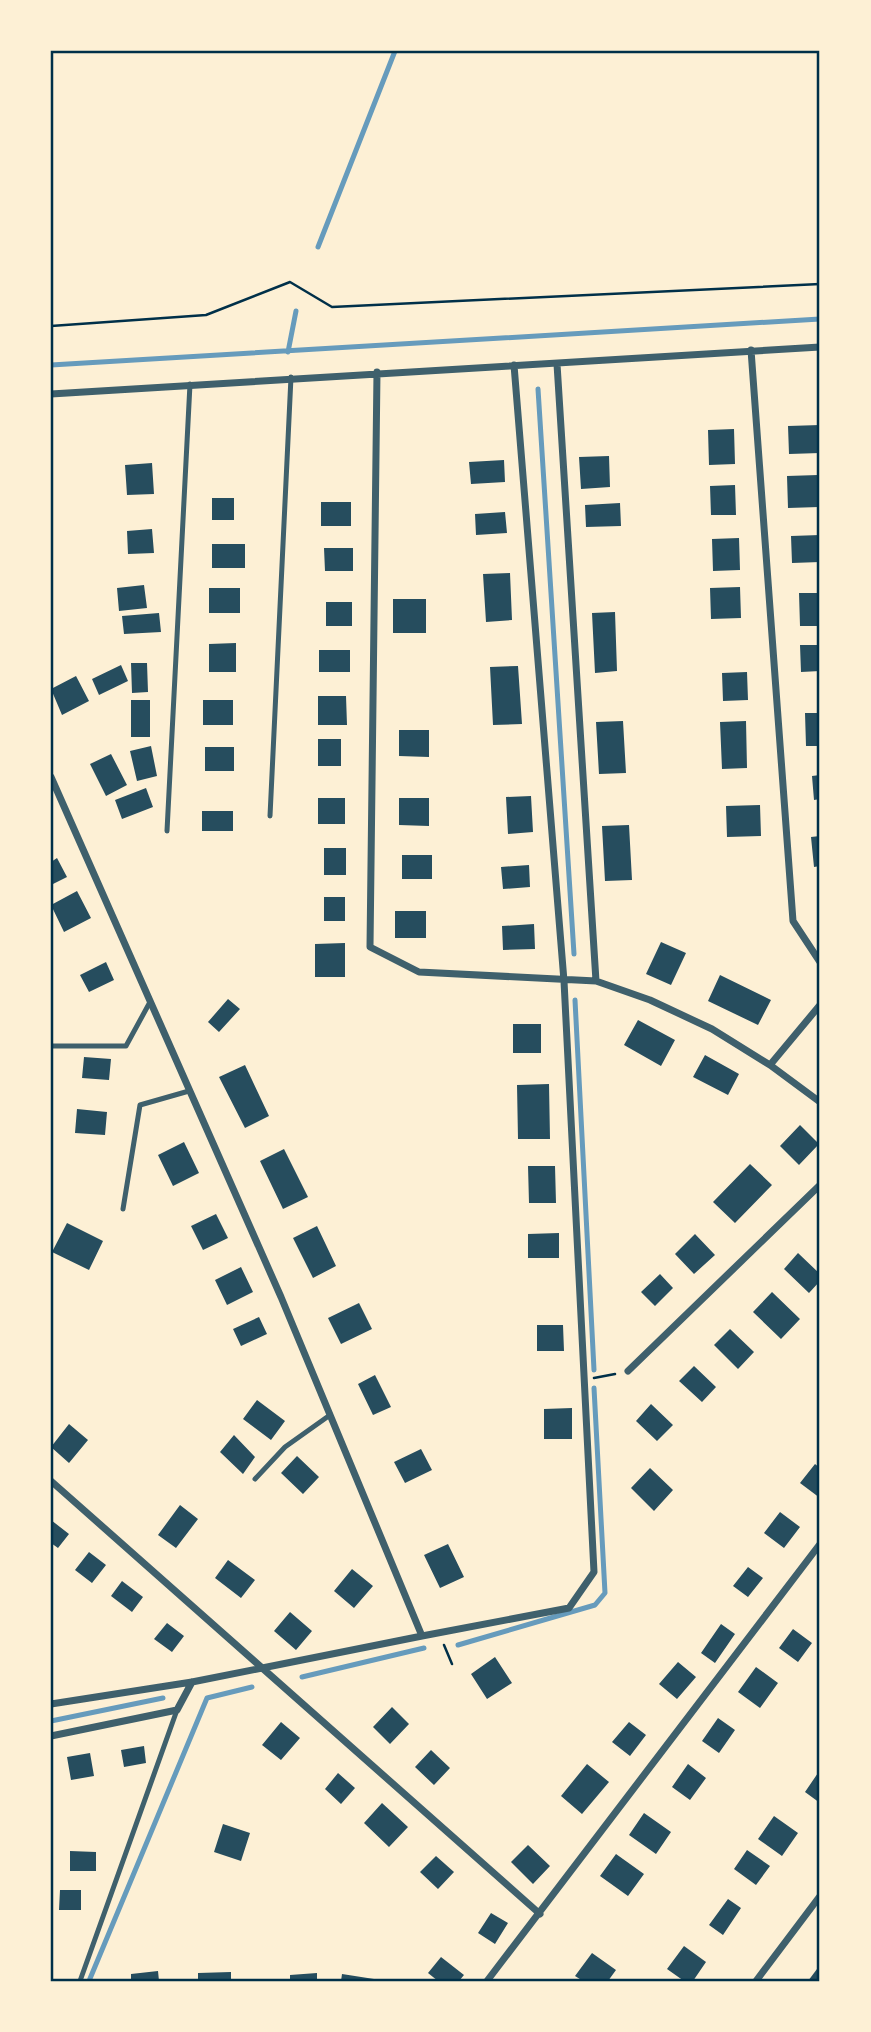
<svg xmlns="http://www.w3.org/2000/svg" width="871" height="2032" font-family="'PT Sans Narrow',sans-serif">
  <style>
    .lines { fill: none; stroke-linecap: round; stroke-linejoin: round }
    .stream { stroke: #669bbc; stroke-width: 5 }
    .building { fill: #264d5e }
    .path { stroke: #003049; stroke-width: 2.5 }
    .service { stroke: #3f606c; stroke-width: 5 }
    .minor { stroke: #3f606c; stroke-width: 7 }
    .neatline { fill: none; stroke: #003049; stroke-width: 2.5 }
  </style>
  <rect width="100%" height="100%" fill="#fdf0d5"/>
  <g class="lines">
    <path class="stream" d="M318,247L395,51
      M288,352L296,311
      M51,365L820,319
      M538,389L574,954
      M575,1000L594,1370
      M458,1645L595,1605L605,1593L594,1388
      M302,1677L424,1648
      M51,1721L163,1698
      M89,1981L207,1698L252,1687"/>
  </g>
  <path class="building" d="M820,425V453L789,454L788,426Z
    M734,429L735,464L709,465L708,430Z
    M609,456L610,487L581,489L579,457Z
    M504,460L505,482L471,484L469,462Z
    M152,463L154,494L127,495L125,465Z
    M818,475L819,507L788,508L787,476Z
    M735,485L736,515H711L710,486Z
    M212,498H234V520H212Z
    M321,502H351V526H321Z
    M620,503L621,526L586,527L585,505Z
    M505,512L507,533L476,535L475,514Z
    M152,529L154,553L128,554L127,531Z
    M820,535V562L792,563L791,536Z
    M739,538L740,570L713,571L712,539Z
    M212,544H245V568H212Z
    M324,548H353V571H325Z
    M510,573L512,620L486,622L483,574Z
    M144,585L147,608L119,611L117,588Z
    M740,587L741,618L711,619L710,588Z
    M209,588H240V613H209Z
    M799,593H820V626H800Z
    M393,599H426V633H393Z
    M326,602H352V626H326Z
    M615,612L617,671L595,673L592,613Z
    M159,613L161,632L124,634L122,616Z
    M236,643V672H209V644Z
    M800,645H820V671L801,672Z
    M319,650H350V672H319Z
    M131,663H147L148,692L132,693Z
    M121,665L128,681L99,695L92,679Z
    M518,666L522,724L493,725L490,667Z
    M747,672L748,700L723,701L722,673Z
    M76,676L89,701L62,715L51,689Z
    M318,696H346L347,725H318Z
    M131,700H150V737H131Z
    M203,700H233V725H203Z
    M805,713H820V746H806Z
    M623,721L626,773L599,774L596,722Z
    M746,721L747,768L722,769L720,722Z
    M399,730H429V757L399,756Z
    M318,739H341V766H318Z
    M151,746L157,776L137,781L130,751Z
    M205,747H234V771H205Z
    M111,754L127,785L106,796L90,764Z
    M820,775V799L814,800L812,776Z
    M146,788L153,807L122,819L115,800Z
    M531,796L533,832L508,834L506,797Z
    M318,798H345V824H318Z
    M399,798H429V826L399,825Z
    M760,805L761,836L727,837L726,806Z
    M202,811H233V831H202Z
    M629,825L632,880L605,881L602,826Z
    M820,836V866L814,867L811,837Z
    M324,848H346V875H324Z
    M402,855H432V879H402Z
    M57,858L67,877L51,885V862Z
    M529,865L530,887L503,889L501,867Z
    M77,891L91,918L64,932L51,905Z
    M324,897H345V921H324Z
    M395,911H426V938H395Z
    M534,924L535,949L503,950L502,926Z
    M661,942L686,953L671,985L646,974Z
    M345,943V977H315V944Z
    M106,962L114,980L89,992L80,975Z
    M720,975L771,1000L758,1025L708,1001Z
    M228,999L240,1009L219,1032L208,1022Z
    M638,1020L675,1040L661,1066L624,1045Z
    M513,1024H541V1053H513Z
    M705,1055L739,1074L728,1095L693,1077Z
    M84,1057L111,1059L109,1080L82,1078Z
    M245,1065L269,1116L245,1128L219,1077Z
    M549,1084L550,1139H518L517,1085Z
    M77,1109L107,1112L105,1135L75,1133Z
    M800,1125L819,1144L799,1165L780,1146Z
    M184,1142L199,1173L173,1186L158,1155Z
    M284,1149L308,1197L283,1209L260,1161Z
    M750,1164L772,1185L735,1223L713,1202Z
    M528,1166H555L556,1203H529Z
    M216,1214L228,1238L203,1250L191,1226Z
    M67,1223L103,1241L89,1270L52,1252Z
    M317,1226L336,1266L313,1278L293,1238Z
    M559,1233V1258H528V1234Z
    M695,1234L715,1255L694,1274L675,1254Z
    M798,1253L820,1274V1281L809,1293L784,1269Z
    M241,1267L253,1292L227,1305L215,1280Z
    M660,1274L673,1288L655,1306L641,1292Z
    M772,1292L800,1319L781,1339L753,1312Z
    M359,1303L372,1329L341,1344L328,1318Z
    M259,1317L267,1334L241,1346L233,1329Z
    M537,1325H563L564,1351H537Z
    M730,1329L754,1352L738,1369L714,1345Z
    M694,1366L716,1387L702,1402L679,1381Z
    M375,1375L391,1407L373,1415L358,1384Z
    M257,1400L285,1421L271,1440L243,1419Z
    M651,1404L673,1425L657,1441L636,1421Z
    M572,1408V1439H544V1409Z
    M69,1424L88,1440L69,1463L51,1447Z
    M234,1435L255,1457L243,1474L220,1452Z
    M421,1449L432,1470L405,1483L394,1462Z
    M297,1456L319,1477L303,1494L281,1473Z
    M815,1464L820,1468V1498L800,1483Z
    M650,1468L673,1490L654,1511L631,1488Z
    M180,1505L198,1519L176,1548L158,1535Z
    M780,1512L800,1527L784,1548L764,1533Z
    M51,1520L69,1534L58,1548L51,1543Z
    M448,1544L464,1577L440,1588L424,1555Z
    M89,1552L106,1565L92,1583L75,1570Z
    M228,1560L255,1580L241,1598L215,1578Z
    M748,1567L763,1578L748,1597L733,1586Z
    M352,1569L373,1586L354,1608L334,1591Z
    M122,1581L143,1597L132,1612L111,1596Z
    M290,1612L312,1631L296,1650L274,1631Z
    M167,1623L184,1636L172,1652L154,1639Z
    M721,1624L735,1634L715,1663L701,1653Z
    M793,1629L812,1643L798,1662L779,1648Z
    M495,1657L512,1683L487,1699L471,1674Z
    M678,1662L696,1677L677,1699L659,1684Z
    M756,1667L778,1683L760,1708L738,1692Z
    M392,1707L409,1724L390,1744L373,1727Z
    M718,1718L735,1730L719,1753L702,1741Z
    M281,1722L300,1738L281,1760L262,1745Z
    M629,1722L646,1735L630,1756L612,1742Z
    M144,1746L146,1763L124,1767L121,1750Z
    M431,1750L450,1768L434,1785L415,1767Z
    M90,1753L94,1776L71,1780L67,1757Z
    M587,1764L609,1782L582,1814L561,1796Z
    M688,1764L706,1778L690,1800L672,1787Z
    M820,1770V1803L805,1792Z
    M338,1773L355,1788L341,1804L325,1789Z
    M382,1803L408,1827L389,1847L364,1823Z
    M644,1813L671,1832L656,1854L629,1835Z
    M774,1816L798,1833L782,1856L758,1839Z
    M223,1824L250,1833L241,1861L214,1852Z
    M528,1845L550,1866L533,1884L511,1862Z
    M747,1850L770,1866L756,1885L734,1869Z
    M70,1851L96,1852V1871H70Z
    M616,1854L644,1874L628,1896L600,1876Z
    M436,1856L454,1872L438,1889L420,1872Z
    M60,1890H81V1910H59Z
    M728,1899L741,1908L723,1935L709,1925Z
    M491,1913L508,1923L495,1944L478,1933Z
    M684,1946L706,1962L693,1981H684L667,1969Z
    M592,1953L616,1970L608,1981H583L575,1976Z
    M441,1957L464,1975L459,1981H438L428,1973Z
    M820,1965V1981H808Z
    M158,1971L159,1981H131V1974Z
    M231,1972V1981H198V1973Z
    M317,1973V1981H290V1975Z
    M342,1974L374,1979V1981H341Z"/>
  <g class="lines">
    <path class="path" d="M51,326L206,315L290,282L332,307L820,284
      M594,1378L615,1374
      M444,1645L452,1664"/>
    <path class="service" d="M270,816L291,377
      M167,831L190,384
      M51,1046H126L150,1002
      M123,1209L140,1105L189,1091
      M255,1479L285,1447L330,1415
      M80,1981L177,1710"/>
    <path class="minor" d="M751,350L793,921L820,962
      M557,364L596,981
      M377,372L370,947L419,972L596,981L650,1000L712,1029L770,1065L820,1102
      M51,394L820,347
      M51,777L281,1297L422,1636L192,1682L51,1704
      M770,1065L820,1005
      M628,1371L820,1185
      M51,1481L540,1914
      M422,1636L569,1608L594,1572L564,981L514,365
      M51,1736L177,1710L192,1682
      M487,1981L820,1544
      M756,1981L820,1896"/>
  </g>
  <rect width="871" height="2032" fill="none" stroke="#fdf0d5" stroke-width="105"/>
  <rect x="52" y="52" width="766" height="1928" class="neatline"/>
</svg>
